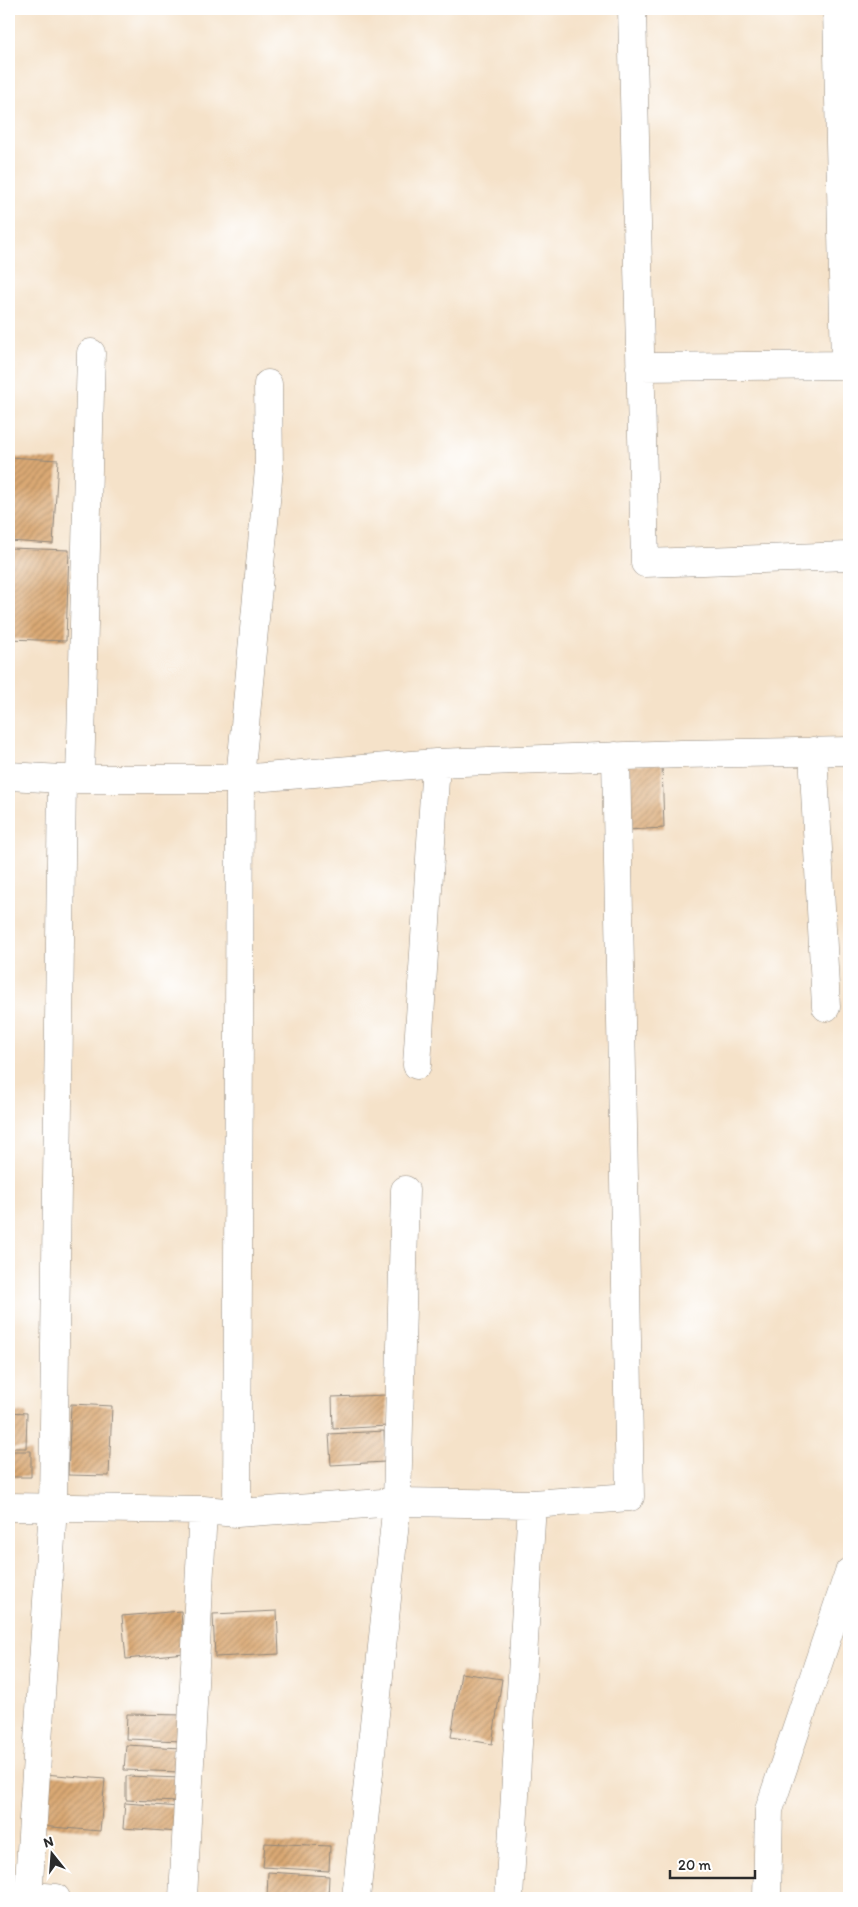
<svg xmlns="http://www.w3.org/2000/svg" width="858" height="1907" font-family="Itim,sans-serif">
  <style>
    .building { fill: url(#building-hatch) }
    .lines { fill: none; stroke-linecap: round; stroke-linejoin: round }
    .minor-casing { stroke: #90867a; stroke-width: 29 }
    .minor { stroke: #fff; stroke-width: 28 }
  </style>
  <defs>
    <pattern id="building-hatch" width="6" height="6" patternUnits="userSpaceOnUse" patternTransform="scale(1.25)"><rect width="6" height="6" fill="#daa974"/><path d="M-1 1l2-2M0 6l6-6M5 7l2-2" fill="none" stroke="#b18a5f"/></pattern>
  </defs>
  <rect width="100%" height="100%" fill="#fff"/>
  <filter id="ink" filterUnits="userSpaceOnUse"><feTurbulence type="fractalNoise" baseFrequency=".02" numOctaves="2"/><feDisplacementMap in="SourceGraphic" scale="10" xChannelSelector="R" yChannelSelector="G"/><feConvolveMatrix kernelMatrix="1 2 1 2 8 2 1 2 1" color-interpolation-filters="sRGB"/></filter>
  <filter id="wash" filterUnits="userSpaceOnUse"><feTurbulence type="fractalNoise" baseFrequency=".0096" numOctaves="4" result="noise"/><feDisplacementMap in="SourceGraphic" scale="20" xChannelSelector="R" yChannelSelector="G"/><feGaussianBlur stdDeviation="1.12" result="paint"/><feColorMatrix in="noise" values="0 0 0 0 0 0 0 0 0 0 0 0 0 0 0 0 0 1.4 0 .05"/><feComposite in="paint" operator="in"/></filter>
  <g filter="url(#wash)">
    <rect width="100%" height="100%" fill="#f5e2c9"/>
    <g id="blocks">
      <path class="building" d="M9,457L58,460L53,544L9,541Z
        M9,548L69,550L66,641L9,639Z
        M662,764L664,828L627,830L623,765Z
        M386,1395L388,1426L333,1429L332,1397Z
        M71,1404L112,1406L109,1476L68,1475Z
        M9,1412L27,1413L26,1448H9Z
        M384,1431L385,1462L331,1465L329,1434Z
        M9,1451H31V1477H9Z
        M181,1611L184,1653L126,1659L122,1616Z
        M277,1611L279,1654L215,1657L213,1614Z
        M461,1673L502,1679L492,1744L451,1737Z
        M127,1714L184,1715L183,1741L126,1739Z
        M126,1745L181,1748L180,1772L124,1770Z
        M44,1774L105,1779L100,1831L40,1826Z
        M126,1776L181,1778L180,1802L126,1800Z
        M125,1803L180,1807L178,1832L123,1828Z
        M265,1843L330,1846L329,1871L263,1867Z
        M268,1872L329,1876L328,1898H267Z"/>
    </g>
  </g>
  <g filter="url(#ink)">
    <use href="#blocks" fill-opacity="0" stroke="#90867a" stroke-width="1"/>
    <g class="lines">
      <defs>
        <path id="minor" d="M632,9L645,563L849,556
          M837,9L845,365
          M640,367L849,365
          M813,751L826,1007
          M9,776L62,779H240L436,763L681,754L849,751
          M80,779L91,353
          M417,1065L436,763
          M9,1507L203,1510L237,1513L397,1502L532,1504L630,1497L616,756
          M237,1513L240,779L269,469L268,384
          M10,1894L56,1898
          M28,1898L53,1507L62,779
          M183,1898L203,1510
          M356,1898L397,1502L405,1190
          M509,1898L532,1504
          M767,1898L769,1810L849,1572"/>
      </defs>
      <use href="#minor" class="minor-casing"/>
      <use href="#minor" class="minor"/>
    </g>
  </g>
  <rect width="858" height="1907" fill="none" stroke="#fff" stroke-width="30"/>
  <g transform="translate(52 1854) rotate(343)" stroke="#ffffff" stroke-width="4" paint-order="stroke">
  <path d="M0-4L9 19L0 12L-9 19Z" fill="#2b2b2b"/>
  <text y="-8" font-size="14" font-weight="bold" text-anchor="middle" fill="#2b2b2b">N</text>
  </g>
  <path d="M670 1870v8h85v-8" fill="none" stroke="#2b2b2b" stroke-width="2.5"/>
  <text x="678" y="1870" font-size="15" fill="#2b2b2b" stroke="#ffffff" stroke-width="4" paint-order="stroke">20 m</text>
</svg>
